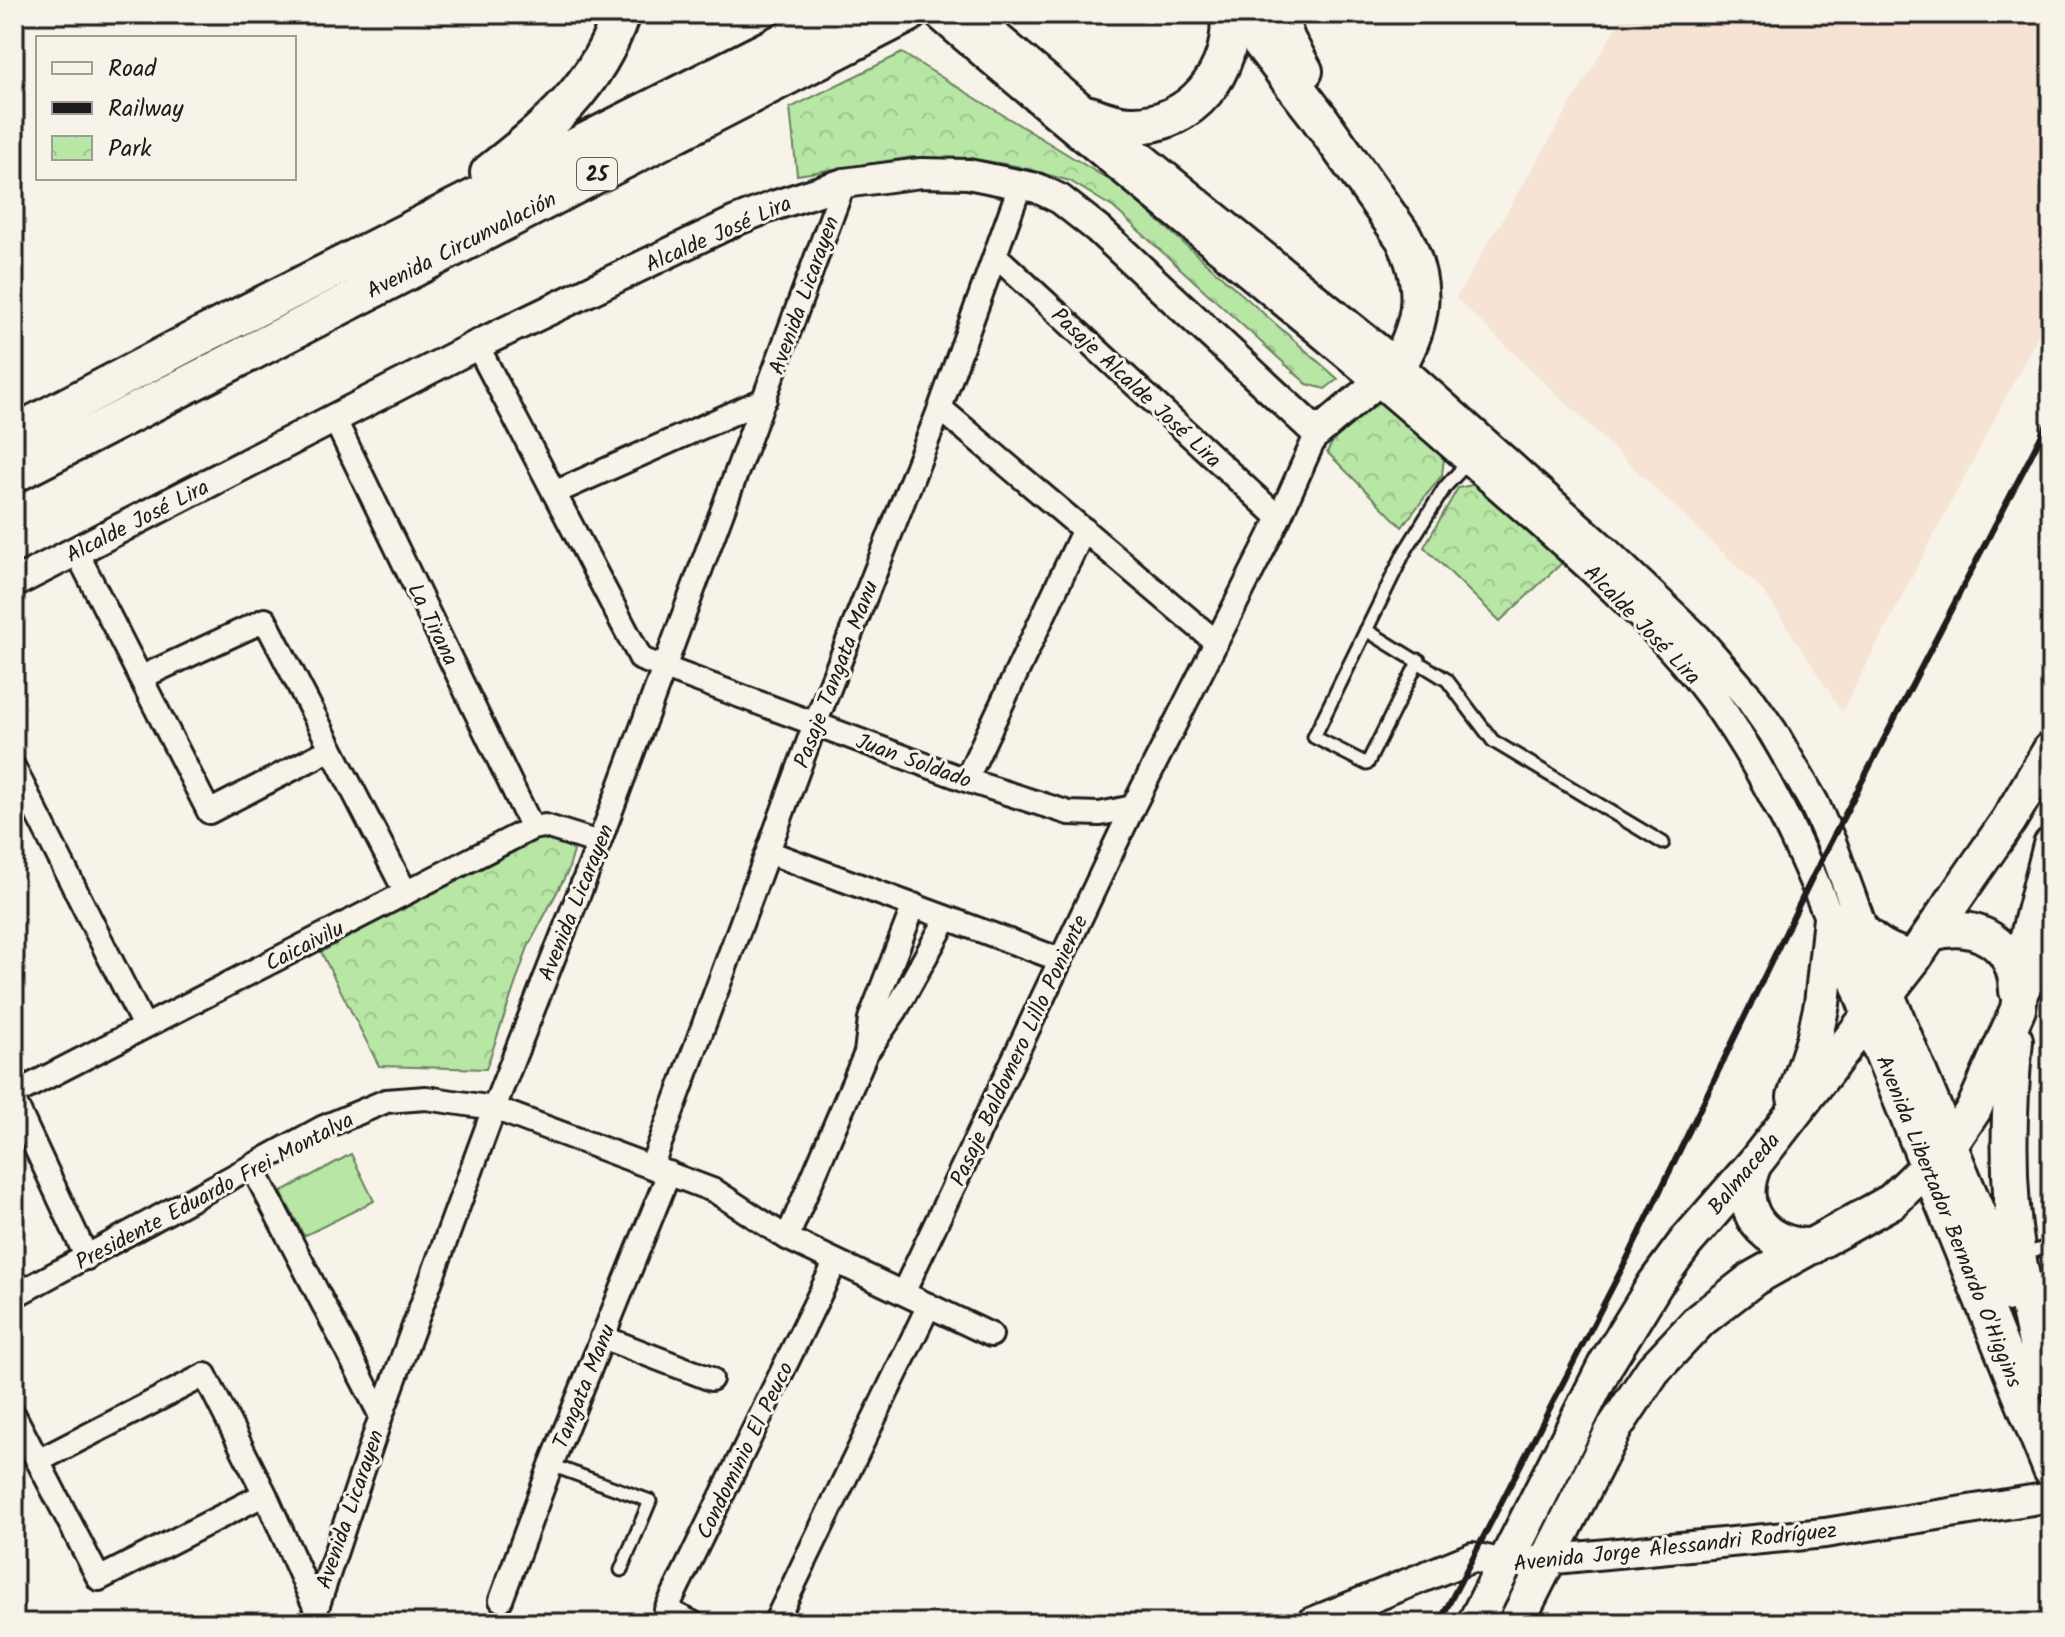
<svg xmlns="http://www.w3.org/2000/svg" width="2065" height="1637" font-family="Kalam,sans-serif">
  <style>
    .built { fill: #f6e3d4 }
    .park { fill: url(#park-crowns); stroke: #6a8160; stroke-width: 2 }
    .pitch { fill: #b7e6a5; stroke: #6a8160; stroke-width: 2 }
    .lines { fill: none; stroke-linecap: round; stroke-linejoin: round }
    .service-casing { stroke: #1c1c1c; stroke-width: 17 }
    .minor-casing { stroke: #1c1c1c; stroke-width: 28 }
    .tertiary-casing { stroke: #1c1c1c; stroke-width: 34 }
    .primary-casing { stroke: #1c1c1c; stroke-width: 40 }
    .trunk-casing { stroke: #1c1c1c; stroke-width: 42 }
    .service { stroke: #f7f3e8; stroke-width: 11 }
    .minor { stroke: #f7f3e8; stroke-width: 22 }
    .tertiary { stroke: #f7f3e8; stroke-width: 28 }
    .primary { stroke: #f7f3e8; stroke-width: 34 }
    .trunk { stroke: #f7f3e8; stroke-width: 36 }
    .rail { stroke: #1c1c1c; stroke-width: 6 }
    .labels { text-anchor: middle; stroke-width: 6; stroke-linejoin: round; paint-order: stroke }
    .shield { fill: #f7f3e8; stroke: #5e5c59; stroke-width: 2 }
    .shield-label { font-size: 20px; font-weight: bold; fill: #1c1c1c }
    .street-label { font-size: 22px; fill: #1c1c1c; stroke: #f7f3e8 }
  </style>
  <defs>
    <pattern id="park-crowns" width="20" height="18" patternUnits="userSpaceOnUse" patternTransform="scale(2)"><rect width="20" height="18" fill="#b7e6a5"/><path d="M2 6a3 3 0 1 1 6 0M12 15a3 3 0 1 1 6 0" fill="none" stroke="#9dc58d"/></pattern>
  </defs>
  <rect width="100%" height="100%" fill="#f7f3e8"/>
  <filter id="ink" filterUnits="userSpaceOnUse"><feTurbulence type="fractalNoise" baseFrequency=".0125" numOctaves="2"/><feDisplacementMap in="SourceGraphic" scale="16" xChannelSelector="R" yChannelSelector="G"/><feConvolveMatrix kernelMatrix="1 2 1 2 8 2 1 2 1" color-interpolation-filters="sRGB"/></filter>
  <g filter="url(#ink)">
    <path class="built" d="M1624,14H2051V311L1842,711L1765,593L1456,298Z"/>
    <path class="park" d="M902,53L1119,186L1338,379L1325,389L1307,384L1114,208L1070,181L1016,166L980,160L912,157L797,175L790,108Z
      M1388,398L1445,450L1442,475L1402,527L1327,452C1344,420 1354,410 1388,398Z
      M1482,483L1562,563L1500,621L1424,547L1458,488Z
      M537,834L560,842L574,851L568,871L528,947L486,1069L379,1066L321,952Z"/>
    <path class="pitch" d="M351,1154L374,1201L304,1236L281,1192Z"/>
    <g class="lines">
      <defs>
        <path id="service" d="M1366,630L1447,680L1493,741L1663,843
          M1419,660L1367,764L1314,737L1404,553L1445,487L1470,460
          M2021,1255L2051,1246
          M551,1465L650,1501L621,1570"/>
        <path id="minor" d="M996,256L1279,518
          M477,345L641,659L966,780L1069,813L1100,814L1133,807L1279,518L1317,433
          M940,408L1216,642
          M335,420L532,828
          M554,493L765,399
          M76,551L209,812L331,749
          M142,677L265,620L406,893
          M14,768L144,1026
          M966,780L1084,529
          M768,852L1061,960
          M2027,992L2051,948
          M869,1049L896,1010L947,918
          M14,1094L532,828L545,826L599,843
          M14,1101L87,1258
          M652,1165L815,724L940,408L1021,183
          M252,1166L381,1416
          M787,1238L866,1053L870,1019L914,905
          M903,1293L1133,807
          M14,1296L322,1128L386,1101L426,1098L494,1108L715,1191L787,1238L991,1335
          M602,1337L711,1379
          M14,1415L99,1579L265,1494
          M38,1461L205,1375L265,1494L316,1609
          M501,1600L551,1465L669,1173
          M312,1623L381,1416L499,1095L599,843L844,183
          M693,1623L666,1610L835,1263
          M775,1623L929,1305"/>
        <path id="tertiary" d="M938,14C1117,170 1306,314 1483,472C1563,543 1648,612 1712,697C1783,794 1826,905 1867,1016
          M970,14L1090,115L1398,365L1598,544L1697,638L1750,699L1773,732L1814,803L1832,844L1887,995
          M14,583L477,345L733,222L773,206L844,183L921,173L968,174L1037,188L1060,199L1098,229L1317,433L1398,365
          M1310,1623L1473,1557L1504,1564L1825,1533L2051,1497"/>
        <path id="primary" d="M1861,930C1877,946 1892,954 1914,958
          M1932,933C1976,920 2016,944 2017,991
          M1887,995L2011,1294
          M1867,1016L2051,1470
          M2015,1040C2008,1111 2006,1185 2018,1255C2025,1296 2035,1336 2043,1376
          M1795,1097L1814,1040L1822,1004L1831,918
          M1754,1164C1734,1210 1764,1248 1813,1246
          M1475,1623L1606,1364L1655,1284L1686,1242L1754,1164L1914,958L2009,820L2051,749
          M1516,1623L1615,1427L1653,1370L1700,1320L1754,1278L1892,1201L1950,1145L1974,1109L2018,1009L2027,940L2051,845"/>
        <path id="trunk" d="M1239,14L1317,115L1404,238C1427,285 1424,320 1398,365
          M1277,14L1287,41L1304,71
          M1090,115C1104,120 1117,125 1132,125C1191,126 1235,71 1229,14
          M489,173C548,126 596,88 621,14
          M14,434L199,337L838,14
          M14,474L908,14"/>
      </defs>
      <use href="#service" class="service-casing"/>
      <use href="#minor" class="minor-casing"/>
      <use href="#tertiary" class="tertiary-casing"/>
      <use href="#primary" class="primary-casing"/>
      <use href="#trunk" class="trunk-casing"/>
      <use href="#service" class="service"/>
      <use href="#minor" class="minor"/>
      <use href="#tertiary" class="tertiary"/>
      <use href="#primary" class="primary"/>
      <use href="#trunk" class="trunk"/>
      <path class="rail" d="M1439,1623L1630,1253L1813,876L2051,417"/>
    </g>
  </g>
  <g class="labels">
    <rect class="shield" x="577" y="158" width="40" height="32" rx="6"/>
    <g class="shield-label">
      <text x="597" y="181">25</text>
    </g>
    <g class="street-label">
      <text transform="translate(718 233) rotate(-24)" y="8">Alcalde José Lira</text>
      <text transform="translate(461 244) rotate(-27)" y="8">Avenida Circunvalación</text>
      <text transform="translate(803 295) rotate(-70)" y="8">Avenida Licarayen</text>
      <text transform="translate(1137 387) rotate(43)" y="8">Pasaje Alcalde José Lira</text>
      <text transform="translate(137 520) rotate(-27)" y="8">Alcalde José Lira</text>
      <text transform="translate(434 624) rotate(64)" y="8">La Tirana</text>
      <text transform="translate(1643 624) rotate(46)" y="8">Alcalde José Lira</text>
      <text transform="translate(835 674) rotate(-69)" y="8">Pasaje Tangata Manu</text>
      <text transform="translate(914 760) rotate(20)" y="8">Juan Soldado</text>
      <text transform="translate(575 902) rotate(-68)" y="8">Avenida Licarayen</text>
      <text transform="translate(304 945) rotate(-27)" y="8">Caicaivilu</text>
      <text transform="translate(1018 1050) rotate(-65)" y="8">Pasaje Baldomero Lillo Poniente</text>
      <text transform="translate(1743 1173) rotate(-50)" y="8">Balmaceda</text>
      <text transform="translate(214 1190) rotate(-28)" y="8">Presidente Eduardo Frei Montalva</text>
      <text transform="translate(1950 1221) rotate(68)" y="8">Avenida Libertador Bernardo O'Higgins</text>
      <text transform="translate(583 1386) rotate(-68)" y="8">Tangata Manu</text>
      <text transform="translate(744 1450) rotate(-64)" y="8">Condominio El Peuco</text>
      <text transform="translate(349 1509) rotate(-71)" y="8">Avenida Licarayen</text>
      <text transform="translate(1675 1546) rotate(-6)" y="8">Avenida Jorge Alessandri Rodríguez</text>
    </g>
  </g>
  <rect width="2065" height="1637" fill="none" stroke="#f7f3e8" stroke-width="48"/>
  <rect x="24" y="24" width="2017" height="1589" fill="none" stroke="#1c1c1c" stroke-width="3" filter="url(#ink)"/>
  <rect x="36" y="36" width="260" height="144" fill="#f7f3e8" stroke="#9f9d96" stroke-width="2"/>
  <rect x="52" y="62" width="40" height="12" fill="#f7f3e8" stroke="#9f9d96" stroke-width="2"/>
  <text x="108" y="76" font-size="24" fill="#1c1c1c">Road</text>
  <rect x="52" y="102" width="40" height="12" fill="#1c1c1c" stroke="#9f9d96" stroke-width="2"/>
  <text x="108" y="116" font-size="24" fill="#1c1c1c">Railway</text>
  <rect x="52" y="136" width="40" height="24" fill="url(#park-crowns)" stroke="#9f9d96" stroke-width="2"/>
  <text x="108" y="156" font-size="24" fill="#1c1c1c">Park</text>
</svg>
